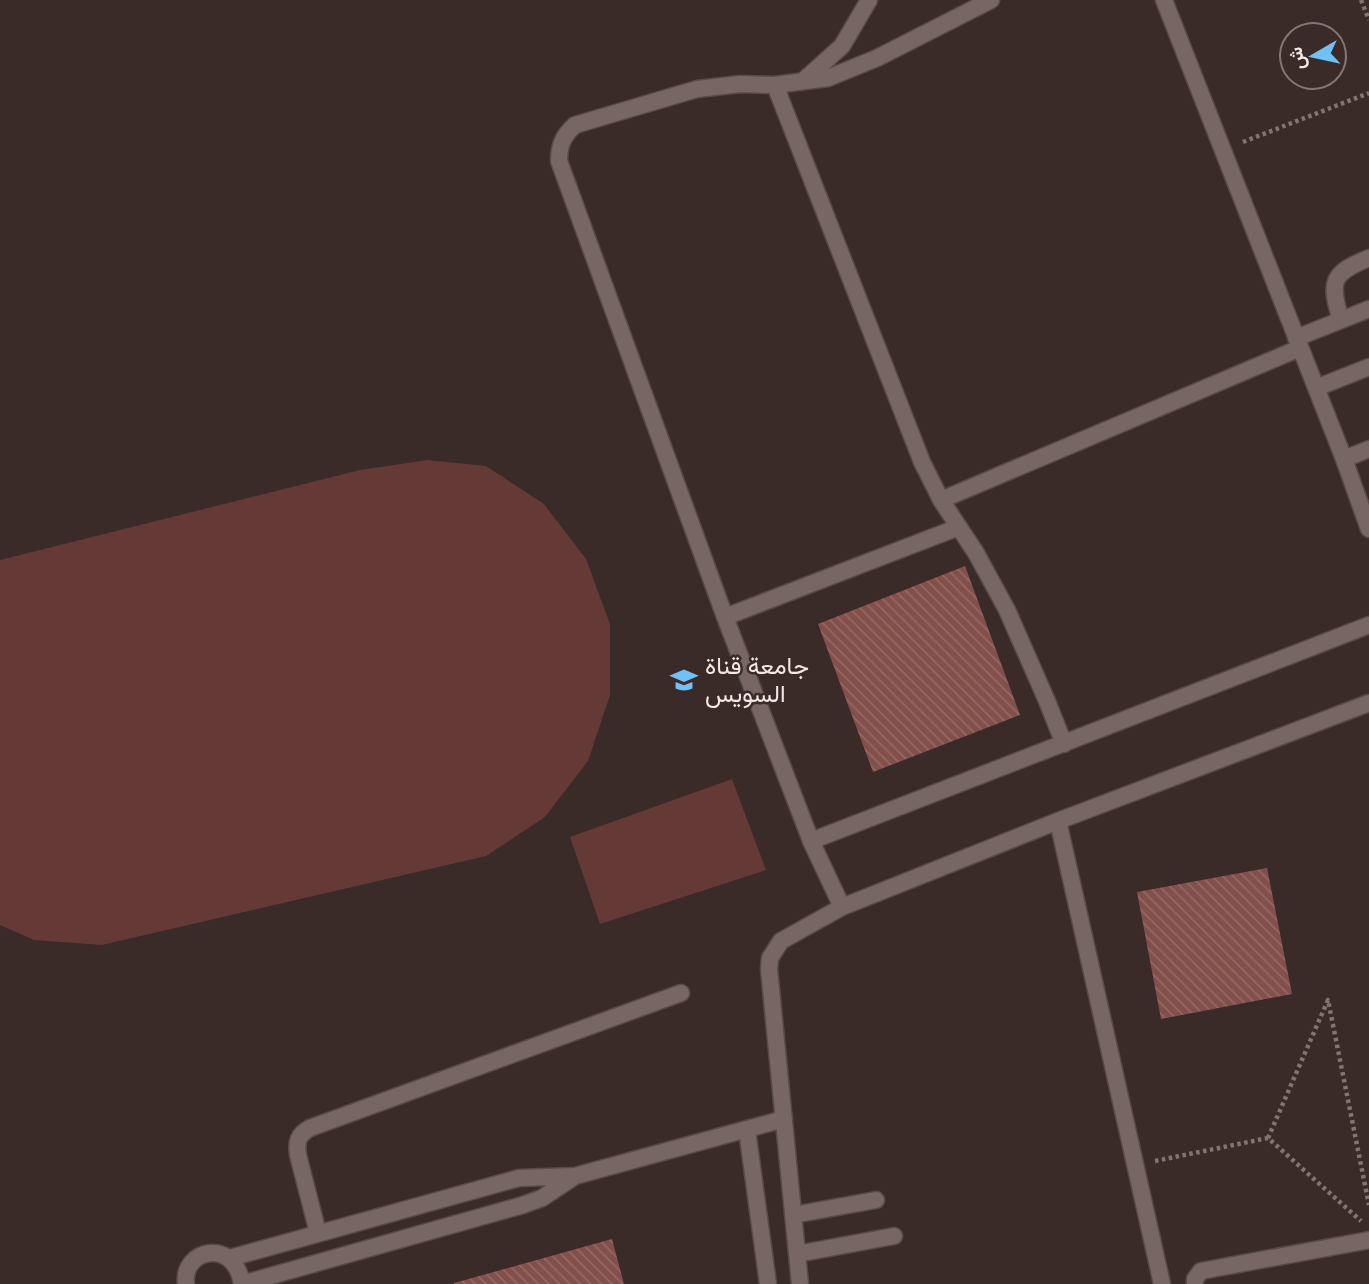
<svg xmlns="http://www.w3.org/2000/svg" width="1369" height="1284" font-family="Raleway,Vazirmatn,sans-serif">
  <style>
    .green { fill: #643936 }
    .building { fill: url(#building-back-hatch) }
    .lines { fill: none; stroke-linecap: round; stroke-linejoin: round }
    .service-casing { stroke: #574a49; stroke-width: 19 }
    .path { stroke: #837473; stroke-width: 4.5; stroke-dasharray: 3.5 3.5; stroke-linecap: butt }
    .service { stroke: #786664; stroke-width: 16 }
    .labels { text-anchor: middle; stroke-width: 5; stroke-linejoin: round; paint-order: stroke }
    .poi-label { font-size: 24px; fill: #f3e8e7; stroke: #3a2a28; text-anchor: start }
  </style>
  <defs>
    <pattern id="building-back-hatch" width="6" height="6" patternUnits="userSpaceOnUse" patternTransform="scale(1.75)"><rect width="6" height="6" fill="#824f4b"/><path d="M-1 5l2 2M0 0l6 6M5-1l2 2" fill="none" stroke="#946865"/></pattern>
  </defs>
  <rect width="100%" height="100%" fill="#3a2a28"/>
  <path class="green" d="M427,460L486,466L544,504L586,559L610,624V695L588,761L545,817L486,856L102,945L34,940L0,925V560L360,470Z
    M732,779L766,870L600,924L570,837Z"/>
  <path class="building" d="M965,566L1020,715L873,772L818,624Z
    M1267,868L1292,994L1161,1019L1137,892Z
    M612,1239L624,1284H454V1283Z"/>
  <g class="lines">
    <defs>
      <path id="service" d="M1164,0L1344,459L1369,529
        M803,81L842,46L869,0
        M775,85L922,462L941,500L976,553L1007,610L1047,701L1064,744
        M1341,320C1329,282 1331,273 1369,258
        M1296,338L1369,309
        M1316,388L1369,367
        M1344,459L1369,449
        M941,500L1300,348
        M725,617L959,527
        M1058,821L1162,1284
        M811,841L1369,625
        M842,907L811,841L725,617L559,161C559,145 563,136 575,125L697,89L740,84L775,85L828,78L877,58L991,0
        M747,1130L768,1284
        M793,1215L876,1200
        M318,1233L298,1155C296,1141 298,1135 310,1128L681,993
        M797,1254L894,1236
        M230,1258L519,1178L575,1176L784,1119
        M186,1284C181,1250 234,1236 242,1284
        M242,1284L523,1205L542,1198L575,1176
        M800,1284L769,969L770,958L781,941L842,907L1058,821L1369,703
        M1195,1284V1279L1201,1271L1369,1240"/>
    </defs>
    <use href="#service" class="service-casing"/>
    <path class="path" d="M1361,0L1369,20
      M1243,142L1369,93
      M1268,1138L1328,1000L1369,1205
      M1155,1161L1268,1138L1361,1221"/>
    <use href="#service" class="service"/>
  </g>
  <defs>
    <symbol id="university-bare" viewBox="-9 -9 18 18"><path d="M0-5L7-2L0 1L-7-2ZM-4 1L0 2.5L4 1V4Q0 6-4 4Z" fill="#72c1f5" stroke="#3a2a28" stroke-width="2.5" paint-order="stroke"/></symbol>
  </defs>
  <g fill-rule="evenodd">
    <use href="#university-bare" x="665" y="661" width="38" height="38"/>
  </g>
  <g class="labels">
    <g class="poi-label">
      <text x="705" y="674">جامعة قناة<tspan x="705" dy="28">السويس</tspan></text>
    </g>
  </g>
  <g transform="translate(1313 56) rotate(261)"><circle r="33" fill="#3a2a28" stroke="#847674" stroke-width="2"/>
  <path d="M0-5L12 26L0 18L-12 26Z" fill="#72c1f5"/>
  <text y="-10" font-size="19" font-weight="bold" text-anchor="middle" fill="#f3e8e7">ش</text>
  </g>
</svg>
